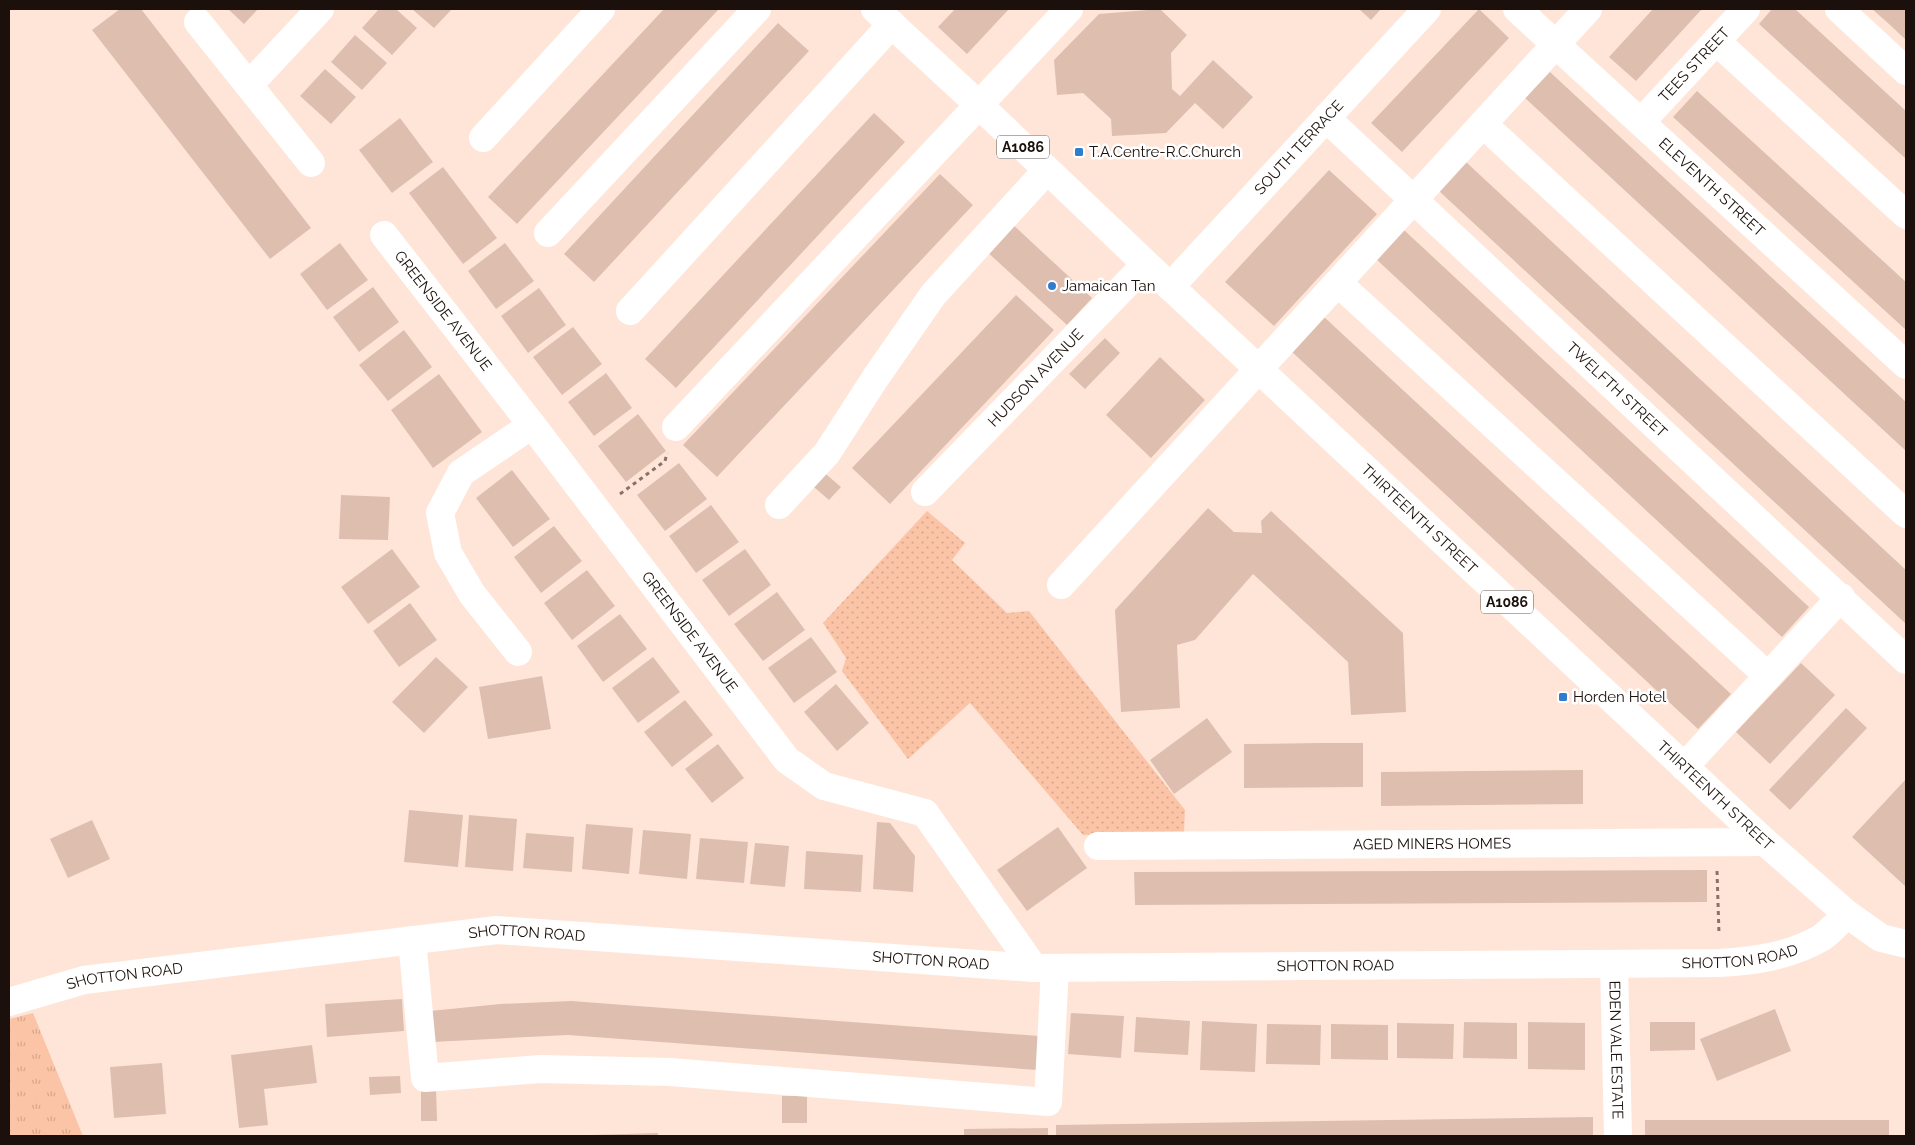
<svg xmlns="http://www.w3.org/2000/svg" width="1915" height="1145" font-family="Raleway,sans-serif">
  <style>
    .grass { fill: url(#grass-tufts) }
    .garden { fill: url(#garden-dots) }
    .building { fill: #debfaf }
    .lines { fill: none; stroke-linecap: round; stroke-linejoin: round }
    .path { stroke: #86746b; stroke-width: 3; stroke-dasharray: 4 4; stroke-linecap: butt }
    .minor { stroke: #fff; stroke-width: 28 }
    .major { stroke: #fff; stroke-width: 28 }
    .poi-dot { fill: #307dcd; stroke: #fff; stroke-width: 2 }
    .labels { text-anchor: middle; stroke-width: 5; stroke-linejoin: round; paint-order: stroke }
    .shield { fill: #fff; stroke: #5f5854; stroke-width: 1 }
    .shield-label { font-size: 14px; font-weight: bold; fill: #1b100b }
    .street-label { font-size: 15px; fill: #1b100b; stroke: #fff }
    .poi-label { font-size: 15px; fill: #1b100b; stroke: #fff; text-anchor: start }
  </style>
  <defs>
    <pattern id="grass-tufts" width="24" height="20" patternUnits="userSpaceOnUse" patternTransform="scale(1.25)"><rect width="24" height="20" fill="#fbc4a7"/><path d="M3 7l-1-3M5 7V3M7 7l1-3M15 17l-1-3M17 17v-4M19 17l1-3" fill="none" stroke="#d7a78e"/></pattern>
    <pattern id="garden-dots" width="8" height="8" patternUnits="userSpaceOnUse" patternTransform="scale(1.25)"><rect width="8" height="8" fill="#fbc4a7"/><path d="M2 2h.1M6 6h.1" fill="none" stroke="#d7a78e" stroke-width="1.8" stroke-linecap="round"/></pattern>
  </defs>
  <rect width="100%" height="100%" fill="#ffe5d8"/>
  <path class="grass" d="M33,1013L83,1136H9V1019Z"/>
  <path class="garden" d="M927,511L965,543L952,560L1007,613L1029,611L1185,810L1184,833L1083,835L970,703L908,759L842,671L846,658L823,623Z"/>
  <path class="building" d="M120,9H141L311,228L270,259L92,30Z
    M228,9H258L244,24Z
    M379,9H396L417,28L392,55L362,28Z
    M412,9H452L434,28Z
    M664,9H719L517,224L488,197Z
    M955,9H1009L967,54L938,27Z
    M1160,9L1187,35L1171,53L1172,89L1180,96L1213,60L1253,97L1223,129L1195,103L1166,133L1112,136L1111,119L1083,93L1057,95L1054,60L1099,14Z
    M1359,9H1381L1371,20Z
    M1479,9L1509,38L1402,152L1371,123Z
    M1653,9H1702L1636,81L1609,57Z
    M1772,9H1795L1906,111V159L1759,24Z
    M1872,9H1906V40L1889,24Z
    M778,23L809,51L594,282L564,254Z
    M355,35L387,63L362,90L331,62Z
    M325,69L356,97L331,124L300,96Z
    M1550,72L1906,402V451L1525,98Z
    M1697,91L1906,282V330L1673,117Z
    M874,113L905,142L676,388L645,359Z
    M400,118L433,162L392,193L359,150Z
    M1466,162L1906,570V624L1439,191Z
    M443,167L497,238L463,264L409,193Z
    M1329,170L1377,214L1274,326L1225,282Z
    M940,174L973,205L717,477L683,445Z
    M1010,222L1092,298L1067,325L984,249Z
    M1404,230L1809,607L1782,637L1376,259Z
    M340,243L368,280L327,310L300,274Z
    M505,243L534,281L496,309L468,271Z
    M373,287L399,322L359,352L333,317Z
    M539,288L566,325L528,353L501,316Z
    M1016,295L1054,330L890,504L852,468Z
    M1323,316L1731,694L1698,729L1291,351Z
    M573,327L602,364L562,395L533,357Z
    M404,330L432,367L388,401L359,365Z
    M1105,338L1120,353L1085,389L1069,374Z
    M1160,357L1205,400L1151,458L1106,415Z
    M606,373L632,408L594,436L568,402Z
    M439,374L482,432L433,468L391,410Z
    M638,414L666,451L626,482L598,446Z
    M679,463L707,499L665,531L637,495Z
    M820,469L841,487L829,500L808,482Z
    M512,470L550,519L513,547L476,498Z
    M341,495L390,497L388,540L339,539Z
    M711,505L739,542L696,573L669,536Z
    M1208,508L1234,532L1262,533L1261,521L1271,511L1403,633L1406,712L1351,715L1348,662L1253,574L1195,640L1177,645L1180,708L1121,712L1115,610Z
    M554,526L582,561L541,593L514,557Z
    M392,549L420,587L368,624L341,587Z
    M745,549L771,585L729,616L702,580Z
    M587,570L615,606L572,640L544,603Z
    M777,592L805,630L763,661L734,624Z
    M410,603L437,640L399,667L373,631Z
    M620,614L647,649L603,682L577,646Z
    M811,637L837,672L794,703L768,668Z
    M436,657L468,687L424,733L392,702Z
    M653,657L680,692L638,723L612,688Z
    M1801,663L1835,695L1770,764L1736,732Z
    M542,676L551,729L488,739L479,687Z
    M836,684L869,723L837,751L804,712Z
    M685,700L713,735L672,767L644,732Z
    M1846,708L1867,728L1790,810L1769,790Z
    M1207,718L1232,752L1174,794L1150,760Z
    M1323,743H1363V787L1244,788V744Z
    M718,744L744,778L712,803L685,769Z
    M1583,770V804L1381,806V772Z
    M1906,779V887L1852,837Z
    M409,810L463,815L458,867L404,862Z
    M469,815L517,819L513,871L465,867Z
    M92,820L110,859L68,878L50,839Z
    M877,822L890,823L915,856L913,892L873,889Z
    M586,824L633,828L629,874L582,869Z
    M1058,827L1087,868L1027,911L997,870Z
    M643,830L691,834L687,879L639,874Z
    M526,833L574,837L572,872L523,868Z
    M700,838L748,842L744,883L696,879Z
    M755,843L789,846L785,887L750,884Z
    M806,851L863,855L861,892L804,889Z
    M1707,870V902L1135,905L1134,872Z
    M402,999L404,1031L327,1037L325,1004Z
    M571,1001L1039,1036L1037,1070L568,1035L433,1042L430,1011L500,1004Z
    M1775,1009L1791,1051L1717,1081L1700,1039Z
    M1071,1013L1124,1016L1121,1058L1068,1054Z
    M1136,1017L1190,1021L1188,1055L1134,1052Z
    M1202,1021L1257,1024L1255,1072L1200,1070Z
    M1464,1022L1517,1023V1059L1463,1058Z
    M1528,1022L1585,1023V1070L1528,1069Z
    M1650,1022H1695V1050L1650,1051Z
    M1397,1023L1454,1024L1453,1059L1397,1058Z
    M1267,1024L1321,1025L1320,1065L1266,1064Z
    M1331,1024L1388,1025V1060L1331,1059Z
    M312,1045L317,1083L264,1089L268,1125L239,1128L231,1055Z
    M162,1063L166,1114L114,1118L110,1067Z
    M400,1076L401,1093L370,1095L369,1077Z
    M436,1088L437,1121H421V1089Z
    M782,1096H807V1123H782Z
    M1593,1117V1136H1056V1125Z
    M1645,1120H1889V1136H1645Z
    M1048,1128V1136H964V1129Z
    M658,1133V1136H589V1135Z"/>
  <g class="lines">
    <path class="path" d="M620,494L665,461L667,453
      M1717,871L1719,934"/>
    <g class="minor">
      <path id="s1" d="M1517,9L1906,365"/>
      <path d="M1839,9L1906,71"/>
      <path d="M198,22L311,163"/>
      <path d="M1716,41L1906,215"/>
      <path d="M249,85L320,9"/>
      <path id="s2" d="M1326,118L1906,660"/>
      <path id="s3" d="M1641,122L1746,9"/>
      <path d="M1483,124L1906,514"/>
      <path d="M483,138L601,9"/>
      <path d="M548,233L757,9"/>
      <path id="s4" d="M384,235L532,425L787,760L824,786L925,813L1034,968"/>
      <path d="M1338,283L1768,676"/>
      <path id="s5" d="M1170,287L1427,9"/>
      <path d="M630,311L892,24"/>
      <path d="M676,427L1069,9"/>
      <path id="s6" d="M925,492L1146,264"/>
      <path d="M779,505L827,453L876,377L933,295L1046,171"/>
      <path d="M1061,585L1588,9"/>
      <path d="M518,652L472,594L448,553L440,513L461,473L532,425"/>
      <path d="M1684,767L1841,597"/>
      <path id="s7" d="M1098,846L1765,842"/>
      <path d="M412,940L425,1078L541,1069L670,1072L1048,1102L1055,968"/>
      <path id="s8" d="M1614,964L1618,1136"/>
      <path id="s9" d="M9,1002L84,980L497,930L1034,968L1719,963C1755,961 1790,956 1821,938C1830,932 1839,922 1847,914"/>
    </g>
    <path class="major" id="s10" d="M875,9L979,105L1146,264L1765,842L1847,914L1881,938L1906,944"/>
  </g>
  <g class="poi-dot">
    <rect x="1074" y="147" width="10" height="10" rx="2.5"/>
    <circle cx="1052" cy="286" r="5"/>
    <rect x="1558" y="692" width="10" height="10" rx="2.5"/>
  </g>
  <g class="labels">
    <g class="shield">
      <rect x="997" y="135.5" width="52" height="23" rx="4"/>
      <rect x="1481" y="590.5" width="52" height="23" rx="4"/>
    </g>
    <g class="shield-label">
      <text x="1023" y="152">A1086</text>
      <text x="1507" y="607">A1086</text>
    </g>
    <g class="street-label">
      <text dy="5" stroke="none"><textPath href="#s3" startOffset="78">TEES STREET</textPath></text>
      <text dy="5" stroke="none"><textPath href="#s5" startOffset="190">SOUTH TERRACE</textPath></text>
      <text dy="5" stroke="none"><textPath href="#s1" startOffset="264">ELEVENTH STREET</textPath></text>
      <text dy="5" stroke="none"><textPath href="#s4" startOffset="96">GREENSIDE AVENUE</textPath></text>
      <text dy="5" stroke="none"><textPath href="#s6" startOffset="159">HUDSON AVENUE</textPath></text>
      <text dy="5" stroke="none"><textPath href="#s2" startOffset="398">TWELFTH STREET</textPath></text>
      <text dy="5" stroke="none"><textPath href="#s10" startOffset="746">THIRTEENTH STREET</textPath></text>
      <text dy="5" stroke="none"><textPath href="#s4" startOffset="501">GREENSIDE AVENUE</textPath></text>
      <text dy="5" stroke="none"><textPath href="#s10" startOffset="1151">THIRTEENTH STREET</textPath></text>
      <text dy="5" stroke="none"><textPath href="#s7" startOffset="334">AGED MINERS HOMES</textPath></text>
      <text dy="5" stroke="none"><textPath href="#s9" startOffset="524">SHOTTON ROAD</textPath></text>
      <text dy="5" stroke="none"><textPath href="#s9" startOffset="1739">SHOTTON ROAD</textPath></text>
      <text dy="5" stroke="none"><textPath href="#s9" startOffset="929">SHOTTON ROAD</textPath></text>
      <text dy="5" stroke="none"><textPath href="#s9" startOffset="1334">SHOTTON ROAD</textPath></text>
      <text dy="5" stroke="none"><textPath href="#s9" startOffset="119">SHOTTON ROAD</textPath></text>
      <text dy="5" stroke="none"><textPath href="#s8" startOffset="86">EDEN VALE ESTATE</textPath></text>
    </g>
    <g class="poi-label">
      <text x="1089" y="157">T.A.Centre-R.C.Church</text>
      <text x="1062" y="291">Jamaican Tan</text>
      <text x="1573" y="702">Horden Hotel</text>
    </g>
  </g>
  <rect width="1915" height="1145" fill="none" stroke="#1b100b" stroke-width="20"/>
</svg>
